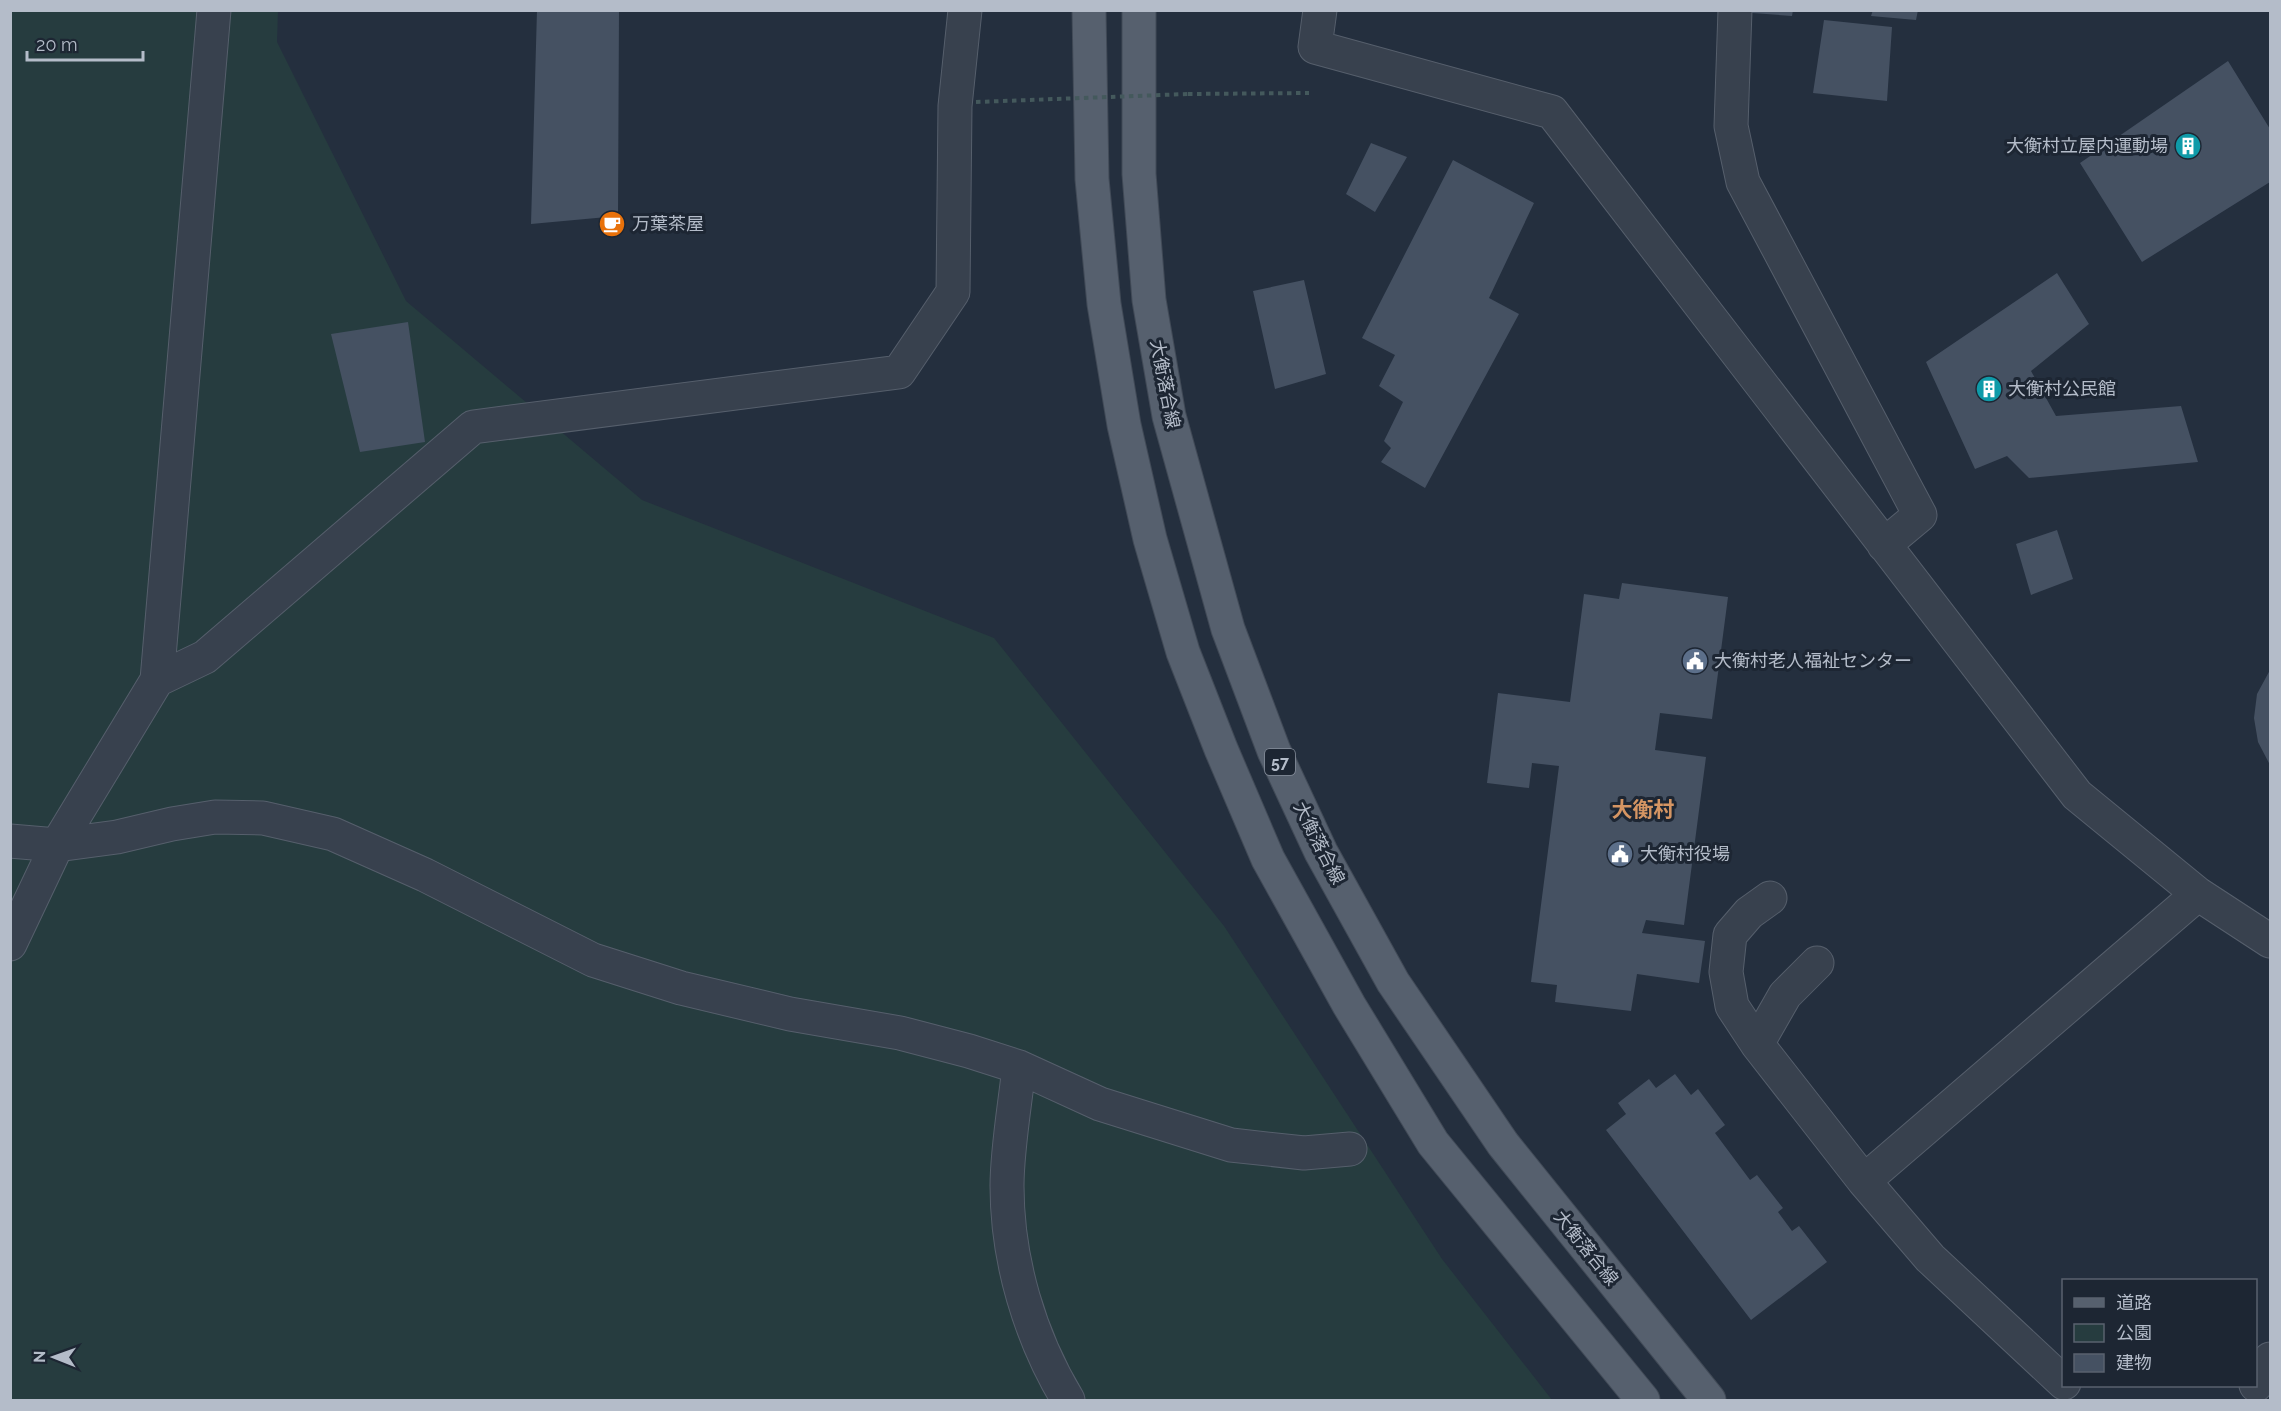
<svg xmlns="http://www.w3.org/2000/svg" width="2281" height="1411" font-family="Raleway,'Noto Sans JP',sans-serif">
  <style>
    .green { fill: #263c3f }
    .building { fill: #455162 }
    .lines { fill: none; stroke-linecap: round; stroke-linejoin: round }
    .minor-casing { stroke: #565f6c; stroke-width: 35 }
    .major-casing { stroke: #414a57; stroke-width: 35 }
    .path { stroke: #44595c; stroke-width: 4; stroke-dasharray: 4.5 4.5; stroke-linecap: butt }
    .minor { stroke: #38414e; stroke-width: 33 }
    .major { stroke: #56606e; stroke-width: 33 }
    .path-bridge { stroke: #44595c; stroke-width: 4; stroke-dasharray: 4.5 4.5; stroke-linecap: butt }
    .labels { text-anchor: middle; stroke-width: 6; stroke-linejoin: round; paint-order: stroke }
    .shield { fill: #1d2633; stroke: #878f9c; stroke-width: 1.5 }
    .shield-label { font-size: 16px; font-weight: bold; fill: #b4bcc9 }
    .poi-label { font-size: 18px; fill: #b4bcc9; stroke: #1d2633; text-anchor: start }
    .street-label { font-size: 18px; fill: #b4bcc9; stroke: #1d2633 }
    .quarter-label { font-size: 21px; font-weight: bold; fill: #d59563; stroke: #1d2633 }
  </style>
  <rect width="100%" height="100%" fill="#242f3e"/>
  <path class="green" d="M10,11H278L277,42L406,301L642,500L994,638L1224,926L1442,1259L1552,1400H11Z"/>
  <path class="building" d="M537,10H619L618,216L531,224Z
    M1752,10H1793L1792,16L1752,13Z
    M1873,10H1918L1916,20L1871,16Z
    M1824,20L1892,27L1887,101L1813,93Z
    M2228,61L2270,129V182L2142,262L2080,163Z
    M1371,143L1407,157L1375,212L1346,194Z
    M1453,160L1534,203L1489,298L1519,314L1425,488L1381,462L1391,448L1384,441L1403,402L1379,386L1395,355L1362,338Z
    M2057,273L2089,324L2031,371L2056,416L2181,406L2198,462L2029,478L2007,456L1975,469L1926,362Z
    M1304,280L1326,374L1275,389L1253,291Z
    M408,322L425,442L360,452L331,334Z
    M2057,530L2073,579L2031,595L2016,544Z
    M1622,583L1728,597L1712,719L1660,713L1655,750L1706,757L1684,925L1646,920L1642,933L1705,941L1699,983L1637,974L1631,1011L1555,1002L1557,985L1531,982L1559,766L1532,763L1529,788L1487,783L1498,693L1570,702L1584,594L1619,599Z
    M2270,670V765L2258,742L2254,718L2257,694Z
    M1675,1074L1691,1095L1698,1089L1725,1125L1715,1133L1750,1180L1757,1175L1783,1208L1778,1212L1792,1231L1799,1226L1827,1262L1751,1320L1606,1130L1626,1114L1618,1103L1649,1079L1656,1088Z"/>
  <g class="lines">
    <defs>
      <path id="minor" d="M1320,10L1315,47L1552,112L2077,795L2198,894L2270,941
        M1735,10L1731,126L1743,182L1920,515L1884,545
        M157,680L205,657L473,427L899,372L953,292L955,106L965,10
        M10,841L57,845L117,837L172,824L215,817L263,818L333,834L425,875L593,960L681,988L790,1014L900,1033L969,1051L1019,1067L1100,1104L1231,1145L1304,1153L1350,1149
        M1770,898L1749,913L1730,935L1726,972L1732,1006L1757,1044L1864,1181
        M10,944L57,845L157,680L214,10
        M1757,1044L1785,995L1817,963
        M1019,1067C1015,1105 1007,1149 1007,1186C1007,1261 1030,1337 1068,1400
        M2064,1383L1930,1258L1864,1181L2198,894
        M2256,1385L2270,1359"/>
      <path id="major" d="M1089,10L1092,179L1104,304L1124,425L1150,539L1183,652L1221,749L1268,859L1349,1005L1433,1143L1643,1400
        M1139,10V174L1149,300L1169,416L1228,629L1274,751L1321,852L1393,982L1503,1144L1709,1400"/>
    </defs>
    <use href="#minor" class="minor-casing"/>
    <use href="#major" class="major-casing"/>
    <path class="path" d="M1188,94L1309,93"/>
    <use href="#minor" class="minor"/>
    <use href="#major" class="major"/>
    <path class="path-bridge" d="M976,102L1188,94"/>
  </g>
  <defs>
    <symbol id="building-disc" viewBox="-11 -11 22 22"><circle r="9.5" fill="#0f9aa8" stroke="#1d2633"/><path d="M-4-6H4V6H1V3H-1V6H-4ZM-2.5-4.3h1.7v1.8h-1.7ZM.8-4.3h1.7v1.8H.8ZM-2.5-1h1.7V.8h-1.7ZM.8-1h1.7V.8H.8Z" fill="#fff"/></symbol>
    <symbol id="cafe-disc" viewBox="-11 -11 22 22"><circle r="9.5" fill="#e8710a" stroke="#1d2633"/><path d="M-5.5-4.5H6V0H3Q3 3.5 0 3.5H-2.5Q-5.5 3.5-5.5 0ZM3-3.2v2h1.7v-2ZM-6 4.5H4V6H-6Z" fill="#fff"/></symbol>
    <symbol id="civic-disc" viewBox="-11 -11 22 22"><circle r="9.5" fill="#5c6f8a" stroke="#1d2633"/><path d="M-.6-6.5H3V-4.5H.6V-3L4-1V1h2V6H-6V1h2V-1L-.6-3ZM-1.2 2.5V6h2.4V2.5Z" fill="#fff"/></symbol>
  </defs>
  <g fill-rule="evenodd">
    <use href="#building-disc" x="2173" y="131" width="30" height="30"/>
    <use href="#cafe-disc" x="597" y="209" width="30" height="30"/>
    <use href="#building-disc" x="1974" y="374" width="30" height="30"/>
    <use href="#civic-disc" x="1680" y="646" width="30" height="30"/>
    <use href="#civic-disc" x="1605" y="839" width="30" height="30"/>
  </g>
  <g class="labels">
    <rect class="shield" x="1265" y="749" width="30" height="26" rx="4.5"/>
    <g class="shield-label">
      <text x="1280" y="768">57</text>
    </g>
    <g class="poi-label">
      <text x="2168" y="152" text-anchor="end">大衡村立屋内運動場</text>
      <text x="632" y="230">万葉茶屋</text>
      <text x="2008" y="395">大衡村公民館</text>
      <text x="1714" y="667">大衡村老人福祉センター</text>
      <text x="1640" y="860">大衡村役場</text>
    </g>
    <g class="street-label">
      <text transform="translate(1165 384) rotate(79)" y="6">大衡落合線</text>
      <text transform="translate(1319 843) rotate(63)" y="6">大衡落合線</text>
      <text transform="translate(1586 1248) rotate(51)" y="6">大衡落合線</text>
    </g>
    <g class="quarter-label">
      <text x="1643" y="817">大衡村</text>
    </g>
  </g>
  <rect width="2281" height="1411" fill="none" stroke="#b4bcc9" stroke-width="24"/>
  <rect x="2062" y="1279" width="195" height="108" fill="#1d2633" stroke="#59626f" stroke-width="1.5"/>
  <rect x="2074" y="1298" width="30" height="9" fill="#56606e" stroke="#59626f" stroke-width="1.5"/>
  <text x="2116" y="1309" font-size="18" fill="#b4bcc9">道路</text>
  <rect x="2074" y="1324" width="30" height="18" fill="#263c3f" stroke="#59626f" stroke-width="1.5"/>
  <text x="2116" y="1339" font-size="18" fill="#b4bcc9">公園</text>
  <rect x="2074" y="1354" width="30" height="18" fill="#455162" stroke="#59626f" stroke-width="1.5"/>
  <text x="2116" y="1369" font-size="18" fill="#b4bcc9">建物</text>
  <g transform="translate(54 1357) rotate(271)" stroke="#1d2633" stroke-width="4.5" paint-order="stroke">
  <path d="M0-4.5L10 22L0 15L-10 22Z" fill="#b4bcc9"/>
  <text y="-9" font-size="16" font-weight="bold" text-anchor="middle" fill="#b4bcc9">N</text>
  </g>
  <path d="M27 51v9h116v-9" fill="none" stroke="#b4bcc9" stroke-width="3"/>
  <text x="36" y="51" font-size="18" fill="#b4bcc9" stroke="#1d2633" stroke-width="4.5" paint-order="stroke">20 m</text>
</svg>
